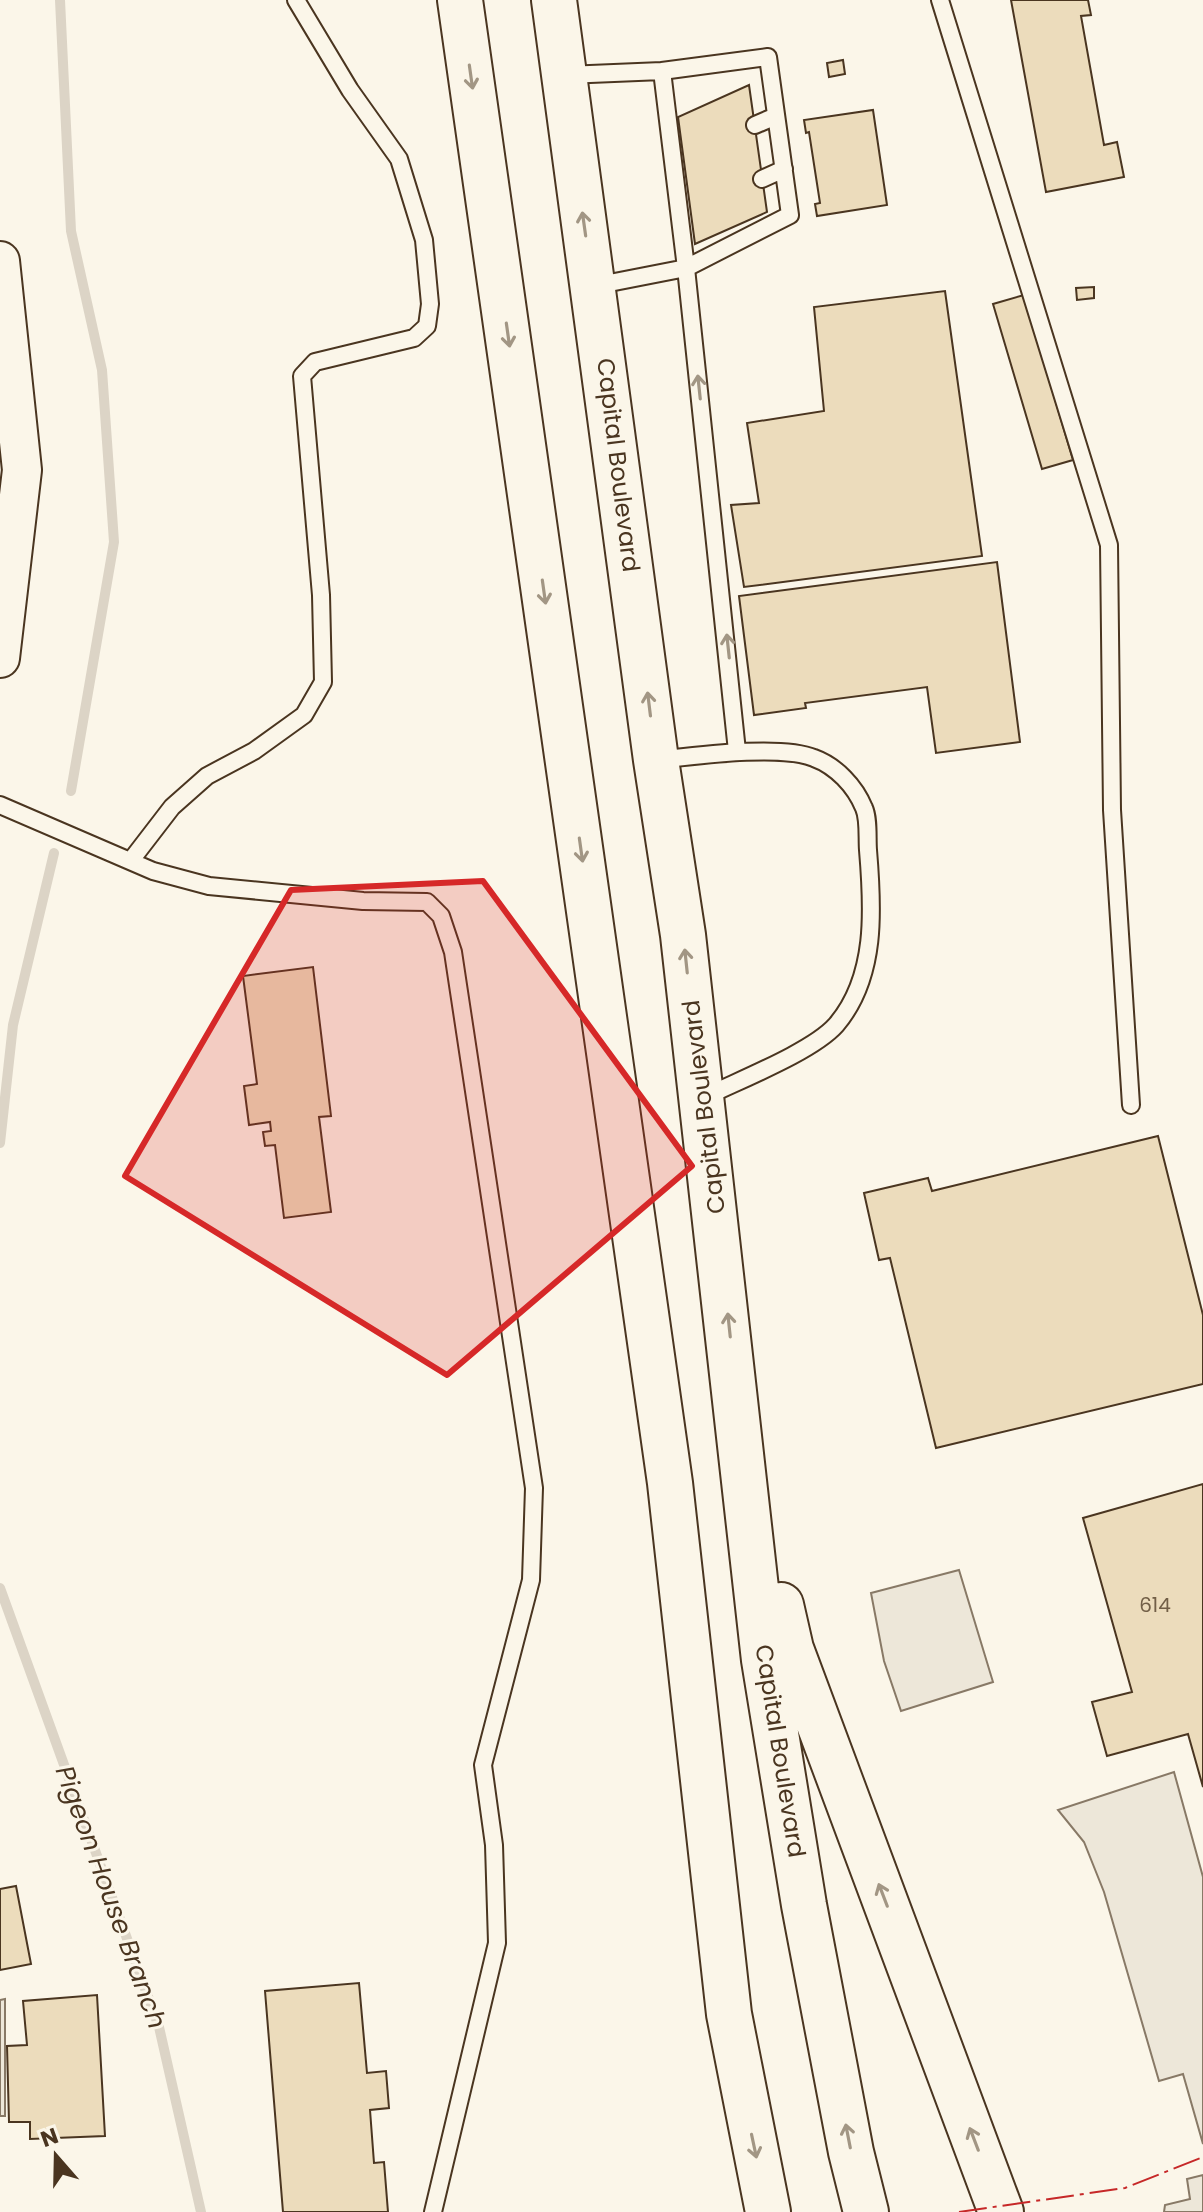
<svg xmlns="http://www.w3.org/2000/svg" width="1203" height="2212" font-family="Poppins,sans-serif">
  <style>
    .parking { fill: #ede7d9; stroke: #887966; stroke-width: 2 }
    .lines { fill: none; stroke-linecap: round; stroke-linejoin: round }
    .stream { stroke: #dcd4c6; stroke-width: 10 }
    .building { fill: #ecdcbc; stroke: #4a3520; stroke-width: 2 }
    .service-casing { stroke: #4a3520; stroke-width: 20 }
    .tertiary-casing { stroke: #4a3520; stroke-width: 42 }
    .primary-casing { stroke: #4a3520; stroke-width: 48 }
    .service { stroke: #fbf6e9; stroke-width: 16 }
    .tertiary { stroke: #fbf6e9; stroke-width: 38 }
    .primary { stroke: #fbf6e9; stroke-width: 44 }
    .power { stroke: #c62828; stroke-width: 2; stroke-dasharray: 28 6 4 6; stroke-linecap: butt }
    .oneway { stroke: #a29684 }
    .marked { fill: #d62828; fill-opacity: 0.2; stroke: #d62828; stroke-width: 6; stroke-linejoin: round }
    .labels { text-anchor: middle; stroke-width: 6; stroke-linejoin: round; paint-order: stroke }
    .number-label { font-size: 20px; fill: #725f47 }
    .street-label { font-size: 24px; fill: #4a3520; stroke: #fbf6e9 }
    .water-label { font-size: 26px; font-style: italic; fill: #4a3520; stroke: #fbf6e9 }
  </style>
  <rect width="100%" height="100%" fill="#fbf6e9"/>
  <path class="parking" d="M959,1570L993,1682L901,1711L884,1661L871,1593Z
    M1174,1772L1203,1877V2144L1183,2074L1159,2081L1104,1892L1084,1842L1058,1810Z
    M5,1999V2116H0V2000Z
    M1203,2175V2212H1164L1165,2205L1190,2199L1187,2179Z"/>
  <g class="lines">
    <path class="stream" d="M60,0L71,231L102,370L114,542L71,791
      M0,1143L13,1025L54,853
      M0,1588L159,2027L201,2212"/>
  </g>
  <path class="building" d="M1011,0H1088L1091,15L1081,16L1104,145L1117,142L1124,177L1046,192Z
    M843,60L845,74L829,77L827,63Z
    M749,85L767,212L695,244L678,117Z
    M873,110L887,205L817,216L815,204L820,203L809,132L806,133L804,120Z
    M1094,287V298L1077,300L1076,288Z
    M945,291L982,556L744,587L731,505L759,503L747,423L824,411L814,307Z
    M1024,295L1073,460L1042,469L993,304Z
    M997,562L1020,742L936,753L927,687L805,703L806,708L754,715L739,596Z
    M313,967L331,1116L319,1117L331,1212L284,1218L275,1145L265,1146L263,1132L271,1131L270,1122L249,1125L244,1086L257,1084L243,976Z
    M1158,1136L1203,1315V1384L936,1448L890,1258L879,1260L864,1193L928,1178L932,1191Z
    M1203,1484V1787L1188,1734L1107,1756L1092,1702L1132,1692L1083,1518Z
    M16,1886L31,1964L0,1970V1889Z
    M359,1983L367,2073L386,2071L389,2108L370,2110L374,2163L384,2162L388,2212H283L265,1991Z
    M97,1995L105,2136L30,2139V2122H9L7,2046L27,2045L23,2001Z"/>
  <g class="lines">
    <defs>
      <path id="service" d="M940,0L1109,545L1112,810L1131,1105
        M662,71L768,57L790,215L686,268L737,751
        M566,75L662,71L686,268L594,286
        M755,125L776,116
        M762,179L784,169
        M657,760C694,756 781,744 814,758C836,766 855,786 864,808C869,819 867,838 868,850C873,909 877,977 836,1025C812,1052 737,1081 703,1098
        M0,805L153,871L209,886L363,901L427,902L441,916L453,952L534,1488L531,1580L483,1765L494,1845L497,1943L433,2212
        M132,859L172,807L207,776L254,751L304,715L323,682L321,595L302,376L315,362L414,338L427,326L430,304L424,240L399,159L350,90L296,0"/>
      <path id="tertiary" d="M0,261L22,470L0,658"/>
      <path id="primary" d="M460,0L670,1483L729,2014L768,2212
        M554,0L656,760L683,935L764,1660L804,1905L851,2152L866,2212
        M781,1605L791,1649L1001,2212"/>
    </defs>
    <use href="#service" class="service-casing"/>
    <use href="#tertiary" class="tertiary-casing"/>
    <use href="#primary" class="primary-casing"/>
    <use href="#service" class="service"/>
    <use href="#tertiary" class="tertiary"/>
    <use href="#primary" class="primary"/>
    <path class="power" d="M959,2212L1125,2188L1203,2157"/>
  </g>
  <defs><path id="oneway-shaft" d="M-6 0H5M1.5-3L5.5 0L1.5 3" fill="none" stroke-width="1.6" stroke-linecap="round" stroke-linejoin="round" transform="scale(2)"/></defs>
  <g class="oneway">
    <use href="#oneway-shaft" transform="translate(471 77) rotate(82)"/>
    <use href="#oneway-shaft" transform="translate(584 224) rotate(-98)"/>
    <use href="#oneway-shaft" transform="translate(508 335) rotate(82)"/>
    <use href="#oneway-shaft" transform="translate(699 387) rotate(-96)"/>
    <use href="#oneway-shaft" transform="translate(544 592) rotate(82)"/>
    <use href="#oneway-shaft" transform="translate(728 646) rotate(-96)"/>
    <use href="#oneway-shaft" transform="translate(649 704) rotate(-97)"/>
    <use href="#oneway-shaft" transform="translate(581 850) rotate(82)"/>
    <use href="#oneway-shaft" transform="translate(686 961) rotate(-96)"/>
    <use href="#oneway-shaft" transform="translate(729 1325) rotate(-96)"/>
    <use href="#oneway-shaft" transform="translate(883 1895) rotate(-111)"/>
    <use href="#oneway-shaft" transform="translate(848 2136) rotate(-101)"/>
    <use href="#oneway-shaft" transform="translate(974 2139) rotate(-111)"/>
    <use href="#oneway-shaft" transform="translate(754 2146) rotate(78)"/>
  </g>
  <path class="marked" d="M483,881L692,1166L447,1375L125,1176L291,890Z"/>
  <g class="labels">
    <g class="number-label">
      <text x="1155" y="1612">614</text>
    </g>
    <g class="street-label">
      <text transform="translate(618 465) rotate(83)" y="8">Capital Boulevard</text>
      <text transform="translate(704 1107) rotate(-97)" y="8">Capital Boulevard</text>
      <text transform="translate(780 1751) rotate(81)" y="8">Capital Boulevard</text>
    </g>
    <g class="water-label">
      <text transform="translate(111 1897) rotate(70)" y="9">Pigeon House Branch</text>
    </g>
  </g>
  <g transform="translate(56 2156) rotate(340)" stroke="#fbf6e9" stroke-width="6" paint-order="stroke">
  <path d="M0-6L14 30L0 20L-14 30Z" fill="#4a3520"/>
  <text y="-12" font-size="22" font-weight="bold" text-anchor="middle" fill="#4a3520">N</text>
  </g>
</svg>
